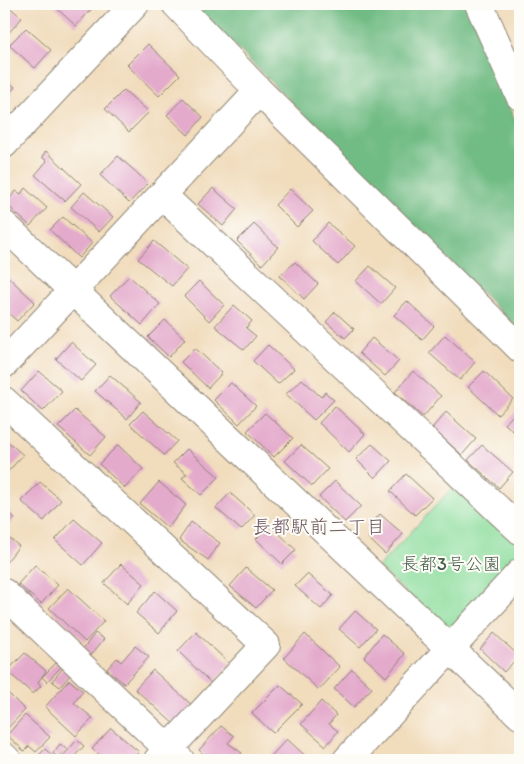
<svg xmlns="http://www.w3.org/2000/svg" width="524" height="764" font-family="Itim,'Klee One',sans-serif">
  <style>
    .green { fill: #8cdd9d; stroke: #5c8464 }
    .forest { fill: #71bc84; stroke: #4e7458 }
    .building { fill: #e4aacc }
    .lines { fill: none; stroke-linecap: round; stroke-linejoin: round }
    .minor-casing { stroke: #8e8474; stroke-width: 30 }
    .minor { stroke: #fff; stroke-width: 28 }
    .labels { text-anchor: middle; stroke-width: 4; stroke-linejoin: round; paint-order: stroke }
    .park-label { font-size: 18px; fill: #48604d; stroke: #fdfcf7 }
    .neighbourhood-label { font-size: 19px; fill: #6c5763; stroke: #fdfcf7 }
  </style>
  <rect width="100%" height="100%" fill="#fdfcf7"/>
  <filter id="ink" filterUnits="userSpaceOnUse"><feTurbulence type="fractalNoise" baseFrequency=".02" numOctaves="2"/><feDisplacementMap in="SourceGraphic" scale="10" xChannelSelector="R" yChannelSelector="G"/><feConvolveMatrix kernelMatrix="1 2 1 2 8 2 1 2 1" color-interpolation-filters="sRGB"/></filter>
  <filter id="wash" filterUnits="userSpaceOnUse"><feTurbulence type="fractalNoise" baseFrequency=".0096" numOctaves="4" result="noise"/><feDisplacementMap in="SourceGraphic" scale="20" xChannelSelector="R" yChannelSelector="G"/><feGaussianBlur stdDeviation="1.12" result="paint"/><feColorMatrix in="noise" values="0 0 0 0 0 0 0 0 0 0 0 0 0 0 0 0 0 1.4 0 .05"/><feComposite in="paint" operator="in"/></filter>
  <g filter="url(#wash)">
    <rect width="100%" height="100%" fill="#f1dcbc"/>
    <path class="green" d="M456,484L520,542V565L453,636L378,567Z"/>
    <path class="forest" d="M193,4H468L520,132V331Z"/>
    <g id="blocks">
      <path class="building" d="M4,4H6L22,18L4,38Z
        M52,4H96L76,26Z
        M26,28L51,50L35,68L9,45Z
        M148,44L180,75L159,96L127,65Z
        M4,77L15,87L4,99Z
        M124,90L149,112L129,132L105,109Z
        M183,98L203,117L188,135L167,115Z
        M46,151L81,184L65,201L35,175L47,161L42,157Z
        M118,156L148,183L129,203L100,175Z
        M25,188L47,208L30,226L5,203L16,191L21,194Z
        M213,188L237,209L223,226L198,204Z
        M290,189L313,211L297,227L275,205Z
        M84,192L113,217L99,232L71,207Z
        M63,217L92,243L79,258L50,230Z
        M328,223L355,246L338,265L312,241Z
        M254,224L278,247L262,265L237,241Z
        M154,241L187,269L172,286L138,259Z
        M295,262L318,284L304,299L280,276Z
        M370,266L395,288L381,304L356,281Z
        M7,276L35,302L17,321L4,309V280Z
        M129,276L160,304L142,325L110,296Z
        M199,281L224,305L209,321L184,296Z
        M407,301L434,326L422,340L394,315Z
        M234,305L252,321L246,328L256,336L244,350L215,326Z
        M335,312L354,329L345,338L326,322Z
        M165,320L185,339L169,357L148,337Z
        M445,335L475,362L460,380L429,353Z
        M372,338L399,361L385,376L359,353Z
        M71,342L96,365L81,381L56,359Z
        M268,345L294,369L278,384L253,361Z
        M195,348L222,373L208,388L181,362Z
        M39,371L62,391L43,411L21,391Z
        M413,371L441,396L423,417L395,392Z
        M484,371L513,399L498,415L468,387Z
        M110,375L141,402L127,419L95,391Z
        M302,379L321,397L325,392L334,400L314,420L286,394Z
        M231,383L256,406L239,424L214,400Z
        M335,406L365,434L349,452L319,423Z
        M519,408L520,409V437L505,424Z
        M75,410L106,437L90,455L58,427Z
        M143,411L177,441L164,455L130,424Z
        M446,412L476,439L462,455L432,428Z
        M265,413L293,438L274,457L247,431Z
        M4,438L23,455L4,476Z
        M372,444L391,461L375,478L356,459Z
        M118,445L143,469L125,488L99,464Z
        M301,445L328,469L312,486L285,461Z
        M482,445L513,472L499,488L468,460Z
        M187,449L219,477L201,495L182,478L187,474L173,463Z
        M406,474L432,498L415,515L390,491Z
        M335,481L361,506L345,522L319,497Z
        M40,482L61,500L44,521L21,501Z
        M159,482L186,505L168,528L140,504Z
        M230,493L255,515L241,530L216,508Z
        M5,509L15,518L4,531V511Z
        M380,514L403,534L385,554L368,538L373,532L368,527Z
        M74,519L102,543L83,565L55,540Z
        M191,522L220,543L208,560L179,540Z
        M270,525L296,550L282,564L256,539Z
        M4,534L19,546L4,565Z
        M121,564L144,584L127,604L104,583Z
        M35,565L58,585L41,604L18,584Z
        M246,568L272,590L256,608L230,586Z
        M307,574L333,595L321,609L295,586Z
        M68,588L104,621L85,642L49,608Z
        M155,591L177,611L159,633L136,613Z
        M355,611L376,629L360,647L339,629Z
        M196,632L230,664L212,684L178,651Z
        M95,633L104,639L91,655L83,649Z
        M494,633L519,656L504,672L480,649Z
        M305,634L340,667L319,690L284,658Z
        M382,634L405,654L386,677L364,657Z
        M135,646L149,657L124,684L107,669L117,658L121,662Z
        M25,653L46,671L38,682L41,686L33,694L7,671Z
        M56,663L61,667L47,682L42,677Z
        M64,667L71,674L60,687L52,681Z
        M352,669L372,688L354,707L334,689Z
        M153,670L193,706L176,726L135,689Z
        M69,680L83,691L74,703L93,718L76,736L45,707Z
        M280,685L302,704L273,733L252,713Z
        M4,689L25,710L4,732Z
        M321,701L336,715L329,724L338,731L326,746L301,724Z
        M25,715L50,737L36,752L29,746L24,751L7,735Z
        M221,726L234,736L228,743L242,753L234,760H209L199,750Z
        M111,728L139,752L131,760H106L92,749Z
        M287,739L310,760H273L270,757Z
        M77,740L84,746L71,760H65L62,757Z
        M60,744L66,749L58,758L53,753Z
        M45,749L56,759L55,760H34Z"/>
    </g>
  </g>
  <g filter="url(#ink)">
    <use href="#blocks" fill-opacity="0" stroke="#8e8474" stroke-width="1"/>
    <g class="lines">
      <defs>
        <path id="minor" d="M176,4L259,91L520,348
          M479,4L520,96
          M4,144L135,4
          M162,195L520,530
          M4,225L520,715
          M4,364L259,91
          M4,401L266,645L158,760
          M4,593L180,760
          M4,757L7,760
          M347,760L520,573"/>
      </defs>
      <use href="#minor" class="minor-casing"/>
      <use href="#minor" class="minor"/>
    </g>
  </g>
  <g class="labels">
    <g class="park-label">
      <text x="451" y="570">長都3号公園</text>
    </g>
    <g class="neighbourhood-label">
      <text x="319" y="533">長都駅前二丁目</text>
    </g>
  </g>
  <rect width="524" height="764" fill="none" stroke="#fdfcf7" stroke-width="20"/>
</svg>
